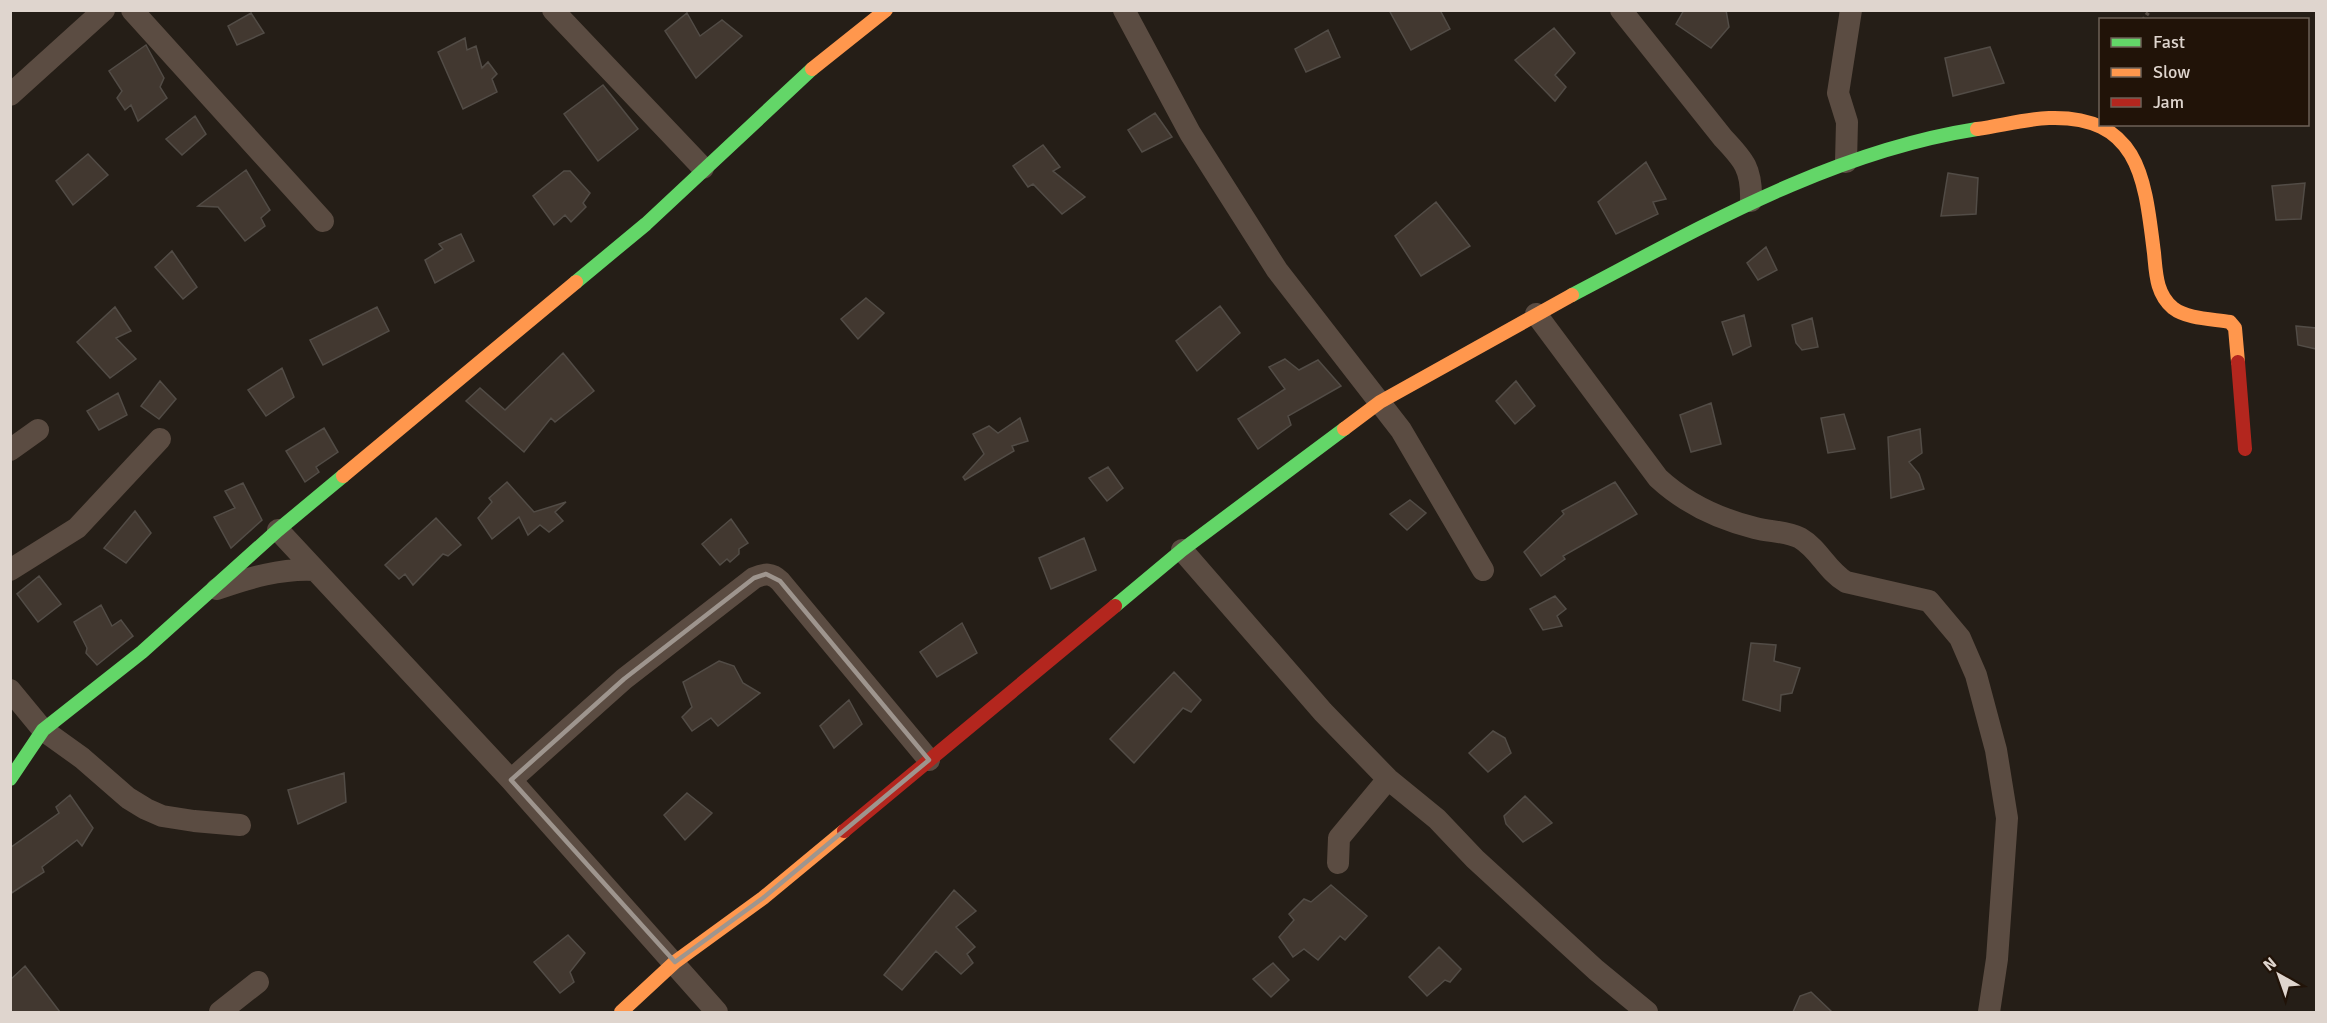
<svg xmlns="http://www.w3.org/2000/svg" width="2327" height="1023" font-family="Signika,sans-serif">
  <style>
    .building { fill: #423830; stroke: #524c46; stroke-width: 1.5 }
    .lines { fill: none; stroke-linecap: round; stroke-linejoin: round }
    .path { stroke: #584e46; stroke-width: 4; stroke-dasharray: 3 3; stroke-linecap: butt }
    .street { stroke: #5b4c42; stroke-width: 22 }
    .fast { stroke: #63d668; stroke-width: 14 }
    .slow { stroke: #ff974d; stroke-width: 14 }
    .jam { stroke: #b3261e; stroke-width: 14 }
    .marked { fill: none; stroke: #9e958e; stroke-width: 4.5; stroke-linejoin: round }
  </style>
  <rect width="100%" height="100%" fill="#251e17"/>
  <path class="building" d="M1389,10H1440L1450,29L1411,50Z
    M1684,10H1726L1729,27L1711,48L1676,24Z
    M251,13L264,33L237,45L228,26Z
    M687,13L700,36L722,20L742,36L696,78L665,31Z
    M1554,28L1575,53L1555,75L1566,87L1555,101L1515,60Z
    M1328,30L1340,57L1306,72L1295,49Z
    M465,38L467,50L476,46L482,68L488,62L497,74L492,79L497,92L463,109L438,52Z
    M146,45L164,78L160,87L167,98L138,121L131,105L125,110L117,98L122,91L109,71Z
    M1990,47L2004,83L1953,96L1945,58Z
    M603,85L638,129L598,161L564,114Z
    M1155,113L1172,137L1142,152L1128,130Z
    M195,116L206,134L182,155L166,139Z
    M1043,145L1060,167L1053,171L1085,197L1062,214L1033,184L1028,187L1013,166Z
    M88,154L108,175L73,205L56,181Z
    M1646,162L1666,199L1653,202L1658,214L1616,234L1598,202Z
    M246,170L270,210L261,218L265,226L245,241L218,207L198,206Z
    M564,171H570L590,193L583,203L586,207L571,222L565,215L554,225L533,196Z
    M1948,173L1978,178L1976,214L1941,216Z
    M2305,183L2301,219L2276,220L2272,186Z
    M1436,202L1470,246L1421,276L1395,236Z
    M461,234L474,261L435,283L425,260L443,249L439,244Z
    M1766,247L1777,270L1758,280L1747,263Z
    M172,251L197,287L183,299L155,267Z
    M866,298L884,313L858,339L841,319Z
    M1220,306L1240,333L1197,371L1176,341Z
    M115,307L131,331L116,338L136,359L110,378L77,342Z
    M377,307L389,331L323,365L310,340Z
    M1744,315L1751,346L1733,355L1722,322Z
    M1812,318L1818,347L1802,350L1796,343L1792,325Z
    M2296,326L2316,328V349L2298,345Z
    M563,353L594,391L555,422L551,418L524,452L466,401L480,388L505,410Z
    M1285,359L1299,370L1318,360L1341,386L1288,416L1291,425L1258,449L1238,419L1285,389L1269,367Z
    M282,368L294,397L266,416L248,390Z
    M160,381L176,399L159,419L141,406Z
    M1516,381L1535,406L1515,424L1496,401Z
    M118,393L127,415L99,430L87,411Z
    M1711,403L1721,444L1691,452L1680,415Z
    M1844,414L1855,449L1828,453L1821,418Z
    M1020,418L1028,441L1012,446L1014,451L965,480L963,477L984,454L973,434L989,426L998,433Z
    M324,428L338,452L316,467L319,472L305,482L286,451Z
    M1920,429L1922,453L1909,462L1919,474L1924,489L1891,498L1888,437Z
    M1108,467L1123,488L1107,501L1089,478Z
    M507,482L534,512L566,502L555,512L563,521L549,532L540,525L528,535L519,517L492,539L478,518L492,502L489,498Z
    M1615,482L1637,514L1563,556L1565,559L1541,576L1524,552L1564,514L1562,511Z
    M243,483L262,520L231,548L214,517L235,508L225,491Z
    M1410,500L1426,513L1407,530L1390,514Z
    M135,511L151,533L126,563L104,548Z
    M436,518L461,545L448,556L443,554L413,585L405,574L399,579L385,565Z
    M731,519L748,543L739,549V554L730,562L727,559L720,565L702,544Z
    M1084,538L1096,570L1051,589L1039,558Z
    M39,576L61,604L38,622L17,594Z
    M1555,596L1566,609L1557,616L1562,626L1543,630L1530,609Z
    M101,605L112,626L121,620L133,636L97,665L86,653L87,648L74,622Z
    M962,623L977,653L937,677L920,652Z
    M1751,643L1776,645L1774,661L1800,668L1792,693L1781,695L1780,711L1743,700Z
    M719,661L734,666L743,683L760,693L718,726L711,718L692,731L682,717L692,707L683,682Z
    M1174,672L1201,700L1191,712L1183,708L1134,763L1110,739Z
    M849,700L862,724L834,748L820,726Z
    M1493,731L1505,738L1511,753L1488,772L1469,753Z
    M344,773L346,802L298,824L288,790Z
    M687,793L712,813L685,840L664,815Z
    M70,795L93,828L82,846L77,840L42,867L44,872L10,894V848L59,813L56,807Z
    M1525,796L1552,823L1523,842L1506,824L1504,816Z
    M1331,885L1367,916L1345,940L1340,936L1318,960L1304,949L1293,957L1279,937L1294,920L1289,914L1304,899L1311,902Z
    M954,890L976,911L956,927L975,947L967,954L973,963L961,974L936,951L902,990L884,975Z
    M568,935L585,953L570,972L574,982L560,993L534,962Z
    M1439,947L1461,969L1450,982L1445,980L1427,996L1409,977Z
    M1273,963L1289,980L1271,997L1253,979Z
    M25,966L60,1012H11L10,980Z
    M1811,992L1832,1012H1793L1800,996Z"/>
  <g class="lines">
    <path class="path" d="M2143,20L2150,10"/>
    <path class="street" d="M132,10L323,221
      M553,10L703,168
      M1124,10L1190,133L1277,270L1401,430L1483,570
      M1621,10L1723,138C1744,160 1752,169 1751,201
      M10,95L104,10
      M1846,162L1847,122L1838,93L1851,10
      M1536,314L1658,478C1686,504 1719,519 1755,528C1770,532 1786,531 1800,538C1819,549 1827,571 1846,582L1929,601L1960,638L1976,675L1996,750L2007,818L1997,959L1989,1012
      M10,450L38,430
      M278,530L511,780L717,1012
      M1182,550L1323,712L1388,779L1437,819L1475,859L1596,970L1647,1012
      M10,570L77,528L160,439
      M217,589C248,578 282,568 315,570
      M10,690L43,730L82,758L128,798L146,809L162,816L194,821L240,825
      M511,780L624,679L754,578C765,573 772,573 780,581L929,760
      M1338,863L1339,838L1388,779
      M220,1012L258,982"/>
    <path class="fast" d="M576,282L646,224L812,69
      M1572,295C1702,227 1830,152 1977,129
      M1115,606L1182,550L1344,429
      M10,779L43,730L142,652L278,530L343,476"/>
    <path class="slow" d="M812,69L886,10
      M1977,129C2000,126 2025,119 2049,118C2141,115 2145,182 2154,253C2156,273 2156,294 2173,308C2187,319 2213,319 2230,322L2235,328L2238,362
      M1344,429L1380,402L1572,295
      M343,476L576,282
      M621,1012L675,962L763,898L844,831"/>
    <path class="jam" d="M2238,362L2245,449
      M844,831L1115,606"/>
  </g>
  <path class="marked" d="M766,574L780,581L929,760L763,898L675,962L511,780L624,679L754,578Z"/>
  <rect width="2327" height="1023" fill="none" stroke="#dfd5ce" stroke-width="24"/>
  <rect x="2099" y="18" width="210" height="108" fill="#211308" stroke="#6d6157" stroke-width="1.5"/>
  <rect x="2111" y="38" width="30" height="9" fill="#63d668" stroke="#6d6157" stroke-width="1.5"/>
  <text x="2153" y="48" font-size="18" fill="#dfd5ce">Fast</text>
  <rect x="2111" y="68" width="30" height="9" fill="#ff974d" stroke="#6d6157" stroke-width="1.5"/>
  <text x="2153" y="78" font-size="18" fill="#dfd5ce">Slow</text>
  <rect x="2111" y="98" width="30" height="9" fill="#b3261e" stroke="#6d6157" stroke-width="1.5"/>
  <text x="2153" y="108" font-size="18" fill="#dfd5ce">Jam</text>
  <g transform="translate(2279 975) rotate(320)" stroke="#211308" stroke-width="4.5" paint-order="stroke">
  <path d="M0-4.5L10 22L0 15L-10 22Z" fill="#dfd5ce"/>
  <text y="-9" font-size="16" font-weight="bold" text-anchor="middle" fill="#dfd5ce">N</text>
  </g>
</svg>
